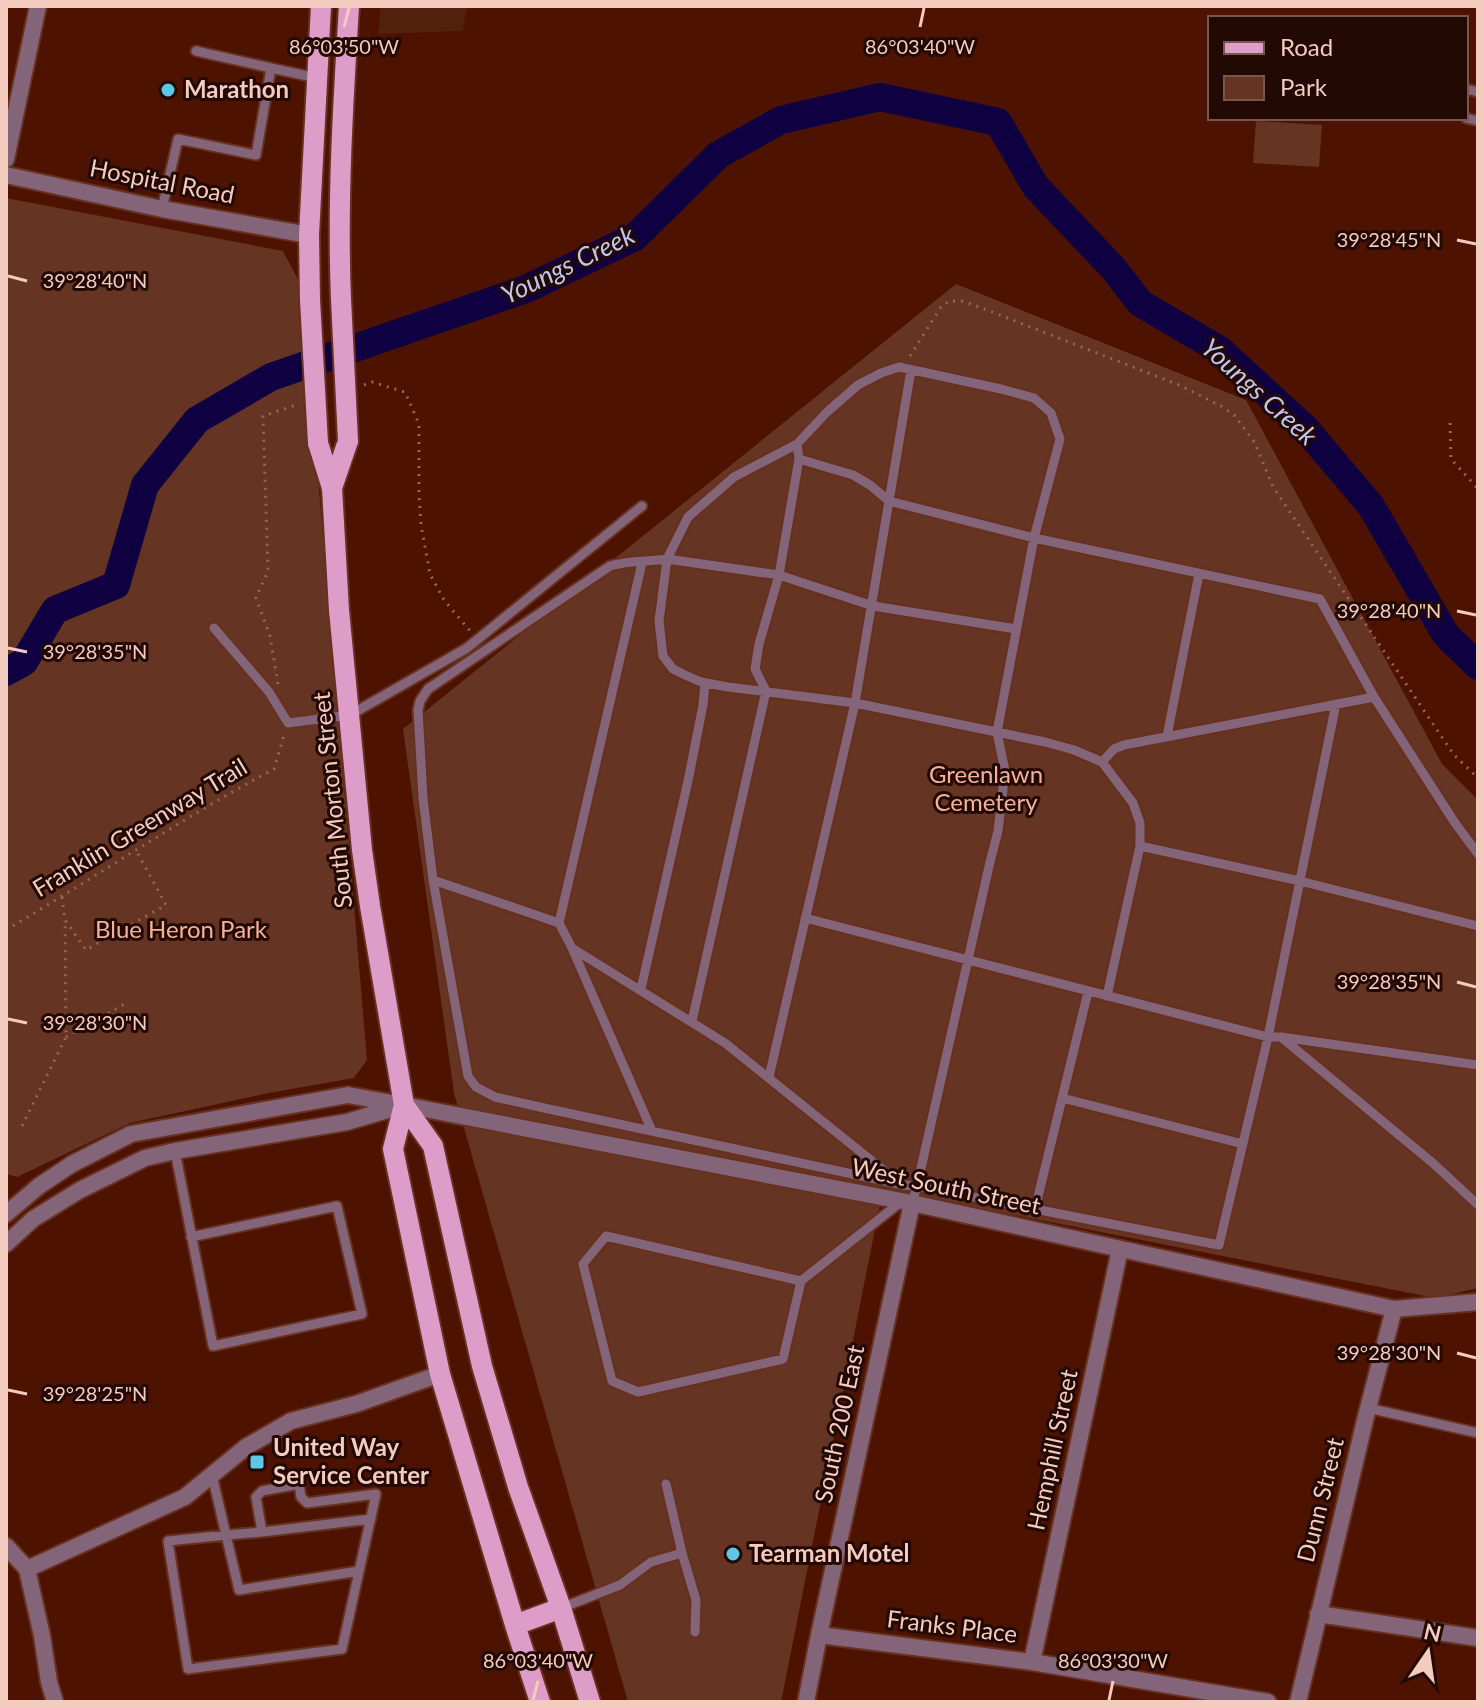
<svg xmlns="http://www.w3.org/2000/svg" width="1484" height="1708" font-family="Lato,sans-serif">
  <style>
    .built { fill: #54200e }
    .green { fill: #653423 }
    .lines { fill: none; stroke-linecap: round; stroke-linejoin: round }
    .river { stroke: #0f0042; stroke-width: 28 }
    .service-casing { stroke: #68301f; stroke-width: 13 }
    .minor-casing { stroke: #68301f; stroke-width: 20 }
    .tertiary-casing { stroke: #68301f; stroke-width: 20 }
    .primary-casing { stroke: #68301f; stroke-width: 24 }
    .path { stroke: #976555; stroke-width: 3; stroke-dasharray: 2 6; stroke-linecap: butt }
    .service { stroke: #836478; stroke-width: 9 }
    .minor { stroke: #836478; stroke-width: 16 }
    .tertiary { stroke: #836478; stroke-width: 16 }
    .primary { stroke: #de9cc8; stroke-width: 20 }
    .primary-bridge-casing { stroke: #68301f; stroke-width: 24; stroke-linecap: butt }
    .primary-bridge { stroke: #de9cc8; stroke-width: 20 }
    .ticks { fill: none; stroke: #f3ccbf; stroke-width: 3 }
    .poi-dot { fill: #5bc8e7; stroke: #230903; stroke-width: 3 }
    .labels { text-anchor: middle; stroke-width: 6; stroke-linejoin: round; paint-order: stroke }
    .poi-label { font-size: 24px; font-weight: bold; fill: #f3ccbf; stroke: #230903; text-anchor: start }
    .street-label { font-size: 24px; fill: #f3ccbf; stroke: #230903 }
    .park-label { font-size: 24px; fill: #f4b19a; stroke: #230903 }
    .water-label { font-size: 26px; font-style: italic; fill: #c1c6ee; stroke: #230903 }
    .ticks-label { font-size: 20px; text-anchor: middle; fill: #f3ccbf; stroke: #230903; stroke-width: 6; stroke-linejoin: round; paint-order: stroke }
  </style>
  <rect width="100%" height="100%" fill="#4d1200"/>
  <path class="built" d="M381,6H467L463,31L378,34Z"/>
  <path class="green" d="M1256,121L1322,125L1319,167L1253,163Z
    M6,198L283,251L302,287L367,1060L354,1078L269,1093L130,1123L17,1177L6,1174Z
    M956,284L1246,400L1442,764L1478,800V1288L1435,1298L883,1189L781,1702H628L454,1093L403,729Z"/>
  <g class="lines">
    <path class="river" d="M6,672L24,662L55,610L116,585L145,485L197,420L271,377L526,289L635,237L718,155L781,120L880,97L998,122L1036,187L1114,269L1140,303L1220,350L1305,428L1371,506L1446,635L1478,666"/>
    <defs>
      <path id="service" d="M196,51L271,68
        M1466,89L1478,92
        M1466,118L1478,121
        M162,209L178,139L256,155L271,68L317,78
        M799,459L853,475L870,485L889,501L1034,538L1320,599L1374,697L1455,823L1478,854
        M214,628L269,692L288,723L350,715L467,648L642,506
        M1016,629L873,606L779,575L667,559L659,621L663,656L673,669L685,675L701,682L728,687L855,703L1045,742L1074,750L1102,762L1133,803L1140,823V846L1300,881L1478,926
        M1167,736L1199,574
        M1102,762L1114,749L1124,745L1374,697
        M433,880L468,1076L476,1087L495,1097L544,1108L899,1184
        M805,918L1268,1037H1281L1434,1164L1478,1205
        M559,923L642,563
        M572,948L652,1131
        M641,989L688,781L703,705L705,683
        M1107,996L1140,846
        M692,1021L766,691L755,669L759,644L779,575L799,459L797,444
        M1281,1037L1478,1065
        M769,1077L855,703L911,370
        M1062,1098L1243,1144
        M175,1151L213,1346L362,1314L337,1206L191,1237
        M912,1203L917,1186L990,862L998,831L1005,771L997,732L1034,538L1060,439L1051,413L1034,398L1001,389L899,367L881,373L858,385L827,412L797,444L734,477L688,517L667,559C647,562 629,560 610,566L428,689L420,701L418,710L423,798L433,880L559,923L572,948L725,1043L902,1185L917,1186L1219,1245L1268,1037L1336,704
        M1035,1209L1088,992
        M801,1281L783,1359L638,1392L612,1381L583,1264L606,1236L801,1281L902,1201
        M1368,1408L1478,1433
        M212,1475L226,1535L168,1541L188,1669L342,1649L376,1494L307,1503L301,1497L299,1484L262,1491L256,1497L262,1532L226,1535L239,1590L359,1571
        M262,1532L371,1519
        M682,1553L696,1600L695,1632
        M561,1608L620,1585L651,1562L682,1553L666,1484"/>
      <path id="minor" d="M6,159L38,6
        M6,175L162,209L309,235
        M6,1214L39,1186L72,1164L131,1134L348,1095L398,1104
        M6,1244L33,1219L80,1190L145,1158L175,1151L347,1122L404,1105
        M6,1546L27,1569L42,1636L49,1682L55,1702
        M27,1569L185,1497L246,1447L291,1421L356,1404L440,1374
        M1318,1614L1478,1638
        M819,1635L1032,1662L1268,1702
        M1032,1662L1120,1249
        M1298,1702L1366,1416L1394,1309"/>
      <path id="tertiary" d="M404,1105L912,1203L1394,1309L1478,1302
        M806,1702L819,1635L912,1203"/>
      <path id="primary" d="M341,299C337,201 343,104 349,6
        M310,300L309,235L321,6
        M318,443L332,488L339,610L362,850L370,906L404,1105L393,1149L440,1374L515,1625L540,1702
        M332,488L348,441
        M404,1105L433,1146L482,1366L518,1487L561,1608L590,1702
        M515,1625L561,1608"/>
    </defs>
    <use href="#service" class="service-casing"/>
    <use href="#minor" class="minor-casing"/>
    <use href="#tertiary" class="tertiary-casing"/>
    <use href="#primary" class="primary-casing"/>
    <path class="path" d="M910,356L941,307L949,301H961L974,305L1179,385L1221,406L1235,416L1255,443L1273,487L1454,755L1478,778
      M364,385L372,382L405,392L419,424V495L421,525L430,574L444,600L471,632
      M1450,423L1451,459L1478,489
      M278,684L270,636L256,598L268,571L263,416L299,404
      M62,897L65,920L86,950L166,905L137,852
      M6,930C96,877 182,818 274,769L284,735
      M66,1037L128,1002
      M22,1126L66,1037L65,920"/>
    <use href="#service" class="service"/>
    <use href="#minor" class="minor"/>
    <use href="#tertiary" class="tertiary"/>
    <use href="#primary" class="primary"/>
    <defs>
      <path id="primary-bridge" d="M341,299L348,441
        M310,300L318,443"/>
    </defs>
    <use href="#primary-bridge" class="primary-bridge-casing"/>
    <use href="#primary-bridge" class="primary-bridge"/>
  </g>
  <path class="ticks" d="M344,27L349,8M920,27L924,8M1457,240L1476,244M8,276L27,281M1457,611L1476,615M8,648L27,652M1457,982L1476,987M8,1019L27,1023M1457,1353L1476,1358M8,1390L27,1394M533,1700L538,1681M1109,1700L1113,1681"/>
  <g class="poi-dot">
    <circle cx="168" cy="90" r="8"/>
    <rect x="249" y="1454" width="16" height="16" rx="4"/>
    <circle cx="733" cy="1554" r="8"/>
  </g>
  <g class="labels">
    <g class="poi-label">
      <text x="184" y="98">Marathon</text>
      <text x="273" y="1456">United Way<tspan x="273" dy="28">Service Center</tspan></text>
      <text x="749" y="1562">Tearman Motel</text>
    </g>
    <g class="street-label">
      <text transform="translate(162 182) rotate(11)" y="8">Hospital Road</text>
      <text transform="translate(333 800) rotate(-96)" y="8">South Morton Street</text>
      <text transform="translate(140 828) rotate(-31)" y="8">Franklin Greenway Trail</text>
      <text transform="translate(946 1187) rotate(12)" y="8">West South Street</text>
      <text transform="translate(840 1424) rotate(-78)" y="8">South 200 East</text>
      <text transform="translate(1053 1450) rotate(-78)" y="8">Hemphill Street</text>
      <text transform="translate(1321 1500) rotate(-76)" y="8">Dunn Street</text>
      <text transform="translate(952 1627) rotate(7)" y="8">Franks Place</text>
    </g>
    <g class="park-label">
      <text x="986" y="783">Greenlawn<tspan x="986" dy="28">Cemetery</tspan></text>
      <text x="181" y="938">Blue Heron Park</text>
    </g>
    <g class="water-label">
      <text transform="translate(568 265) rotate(-26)" y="9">Youngs Creek</text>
      <text transform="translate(1259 392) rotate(42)" y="9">Youngs Creek</text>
    </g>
  </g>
  <g class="ticks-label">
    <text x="344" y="54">86°03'50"W</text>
    <text x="920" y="54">86°03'40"W</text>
    <text x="1389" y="247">39°28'45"N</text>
    <text x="95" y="288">39°28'40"N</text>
    <text x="1389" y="618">39°28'40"N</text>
    <text x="95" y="659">39°28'35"N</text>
    <text x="1389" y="989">39°28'35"N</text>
    <text x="95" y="1030">39°28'30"N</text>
    <text x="1389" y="1360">39°28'30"N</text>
    <text x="95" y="1401">39°28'25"N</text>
    <text x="538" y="1668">86°03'40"W</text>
    <text x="1113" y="1668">86°03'30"W</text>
  </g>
  <rect width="1484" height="1708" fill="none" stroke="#f3ccbf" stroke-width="16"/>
  <rect x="1208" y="16" width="260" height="104" fill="#230903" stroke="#76574e" stroke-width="2"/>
  <rect x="1224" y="42" width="40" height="12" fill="#de9cc8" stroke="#76574e" stroke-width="2"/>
  <text x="1280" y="56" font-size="24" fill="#f3ccbf">Road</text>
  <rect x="1224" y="76" width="40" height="24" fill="#653423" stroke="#76574e" stroke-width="2"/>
  <text x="1280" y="96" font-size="24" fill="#f3ccbf">Park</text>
  <g transform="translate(1428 1652) rotate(13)" stroke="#230903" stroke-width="6" paint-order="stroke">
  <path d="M0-6L14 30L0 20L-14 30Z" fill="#f3ccbf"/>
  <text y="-12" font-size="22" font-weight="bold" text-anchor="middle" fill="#f3ccbf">N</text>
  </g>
</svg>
